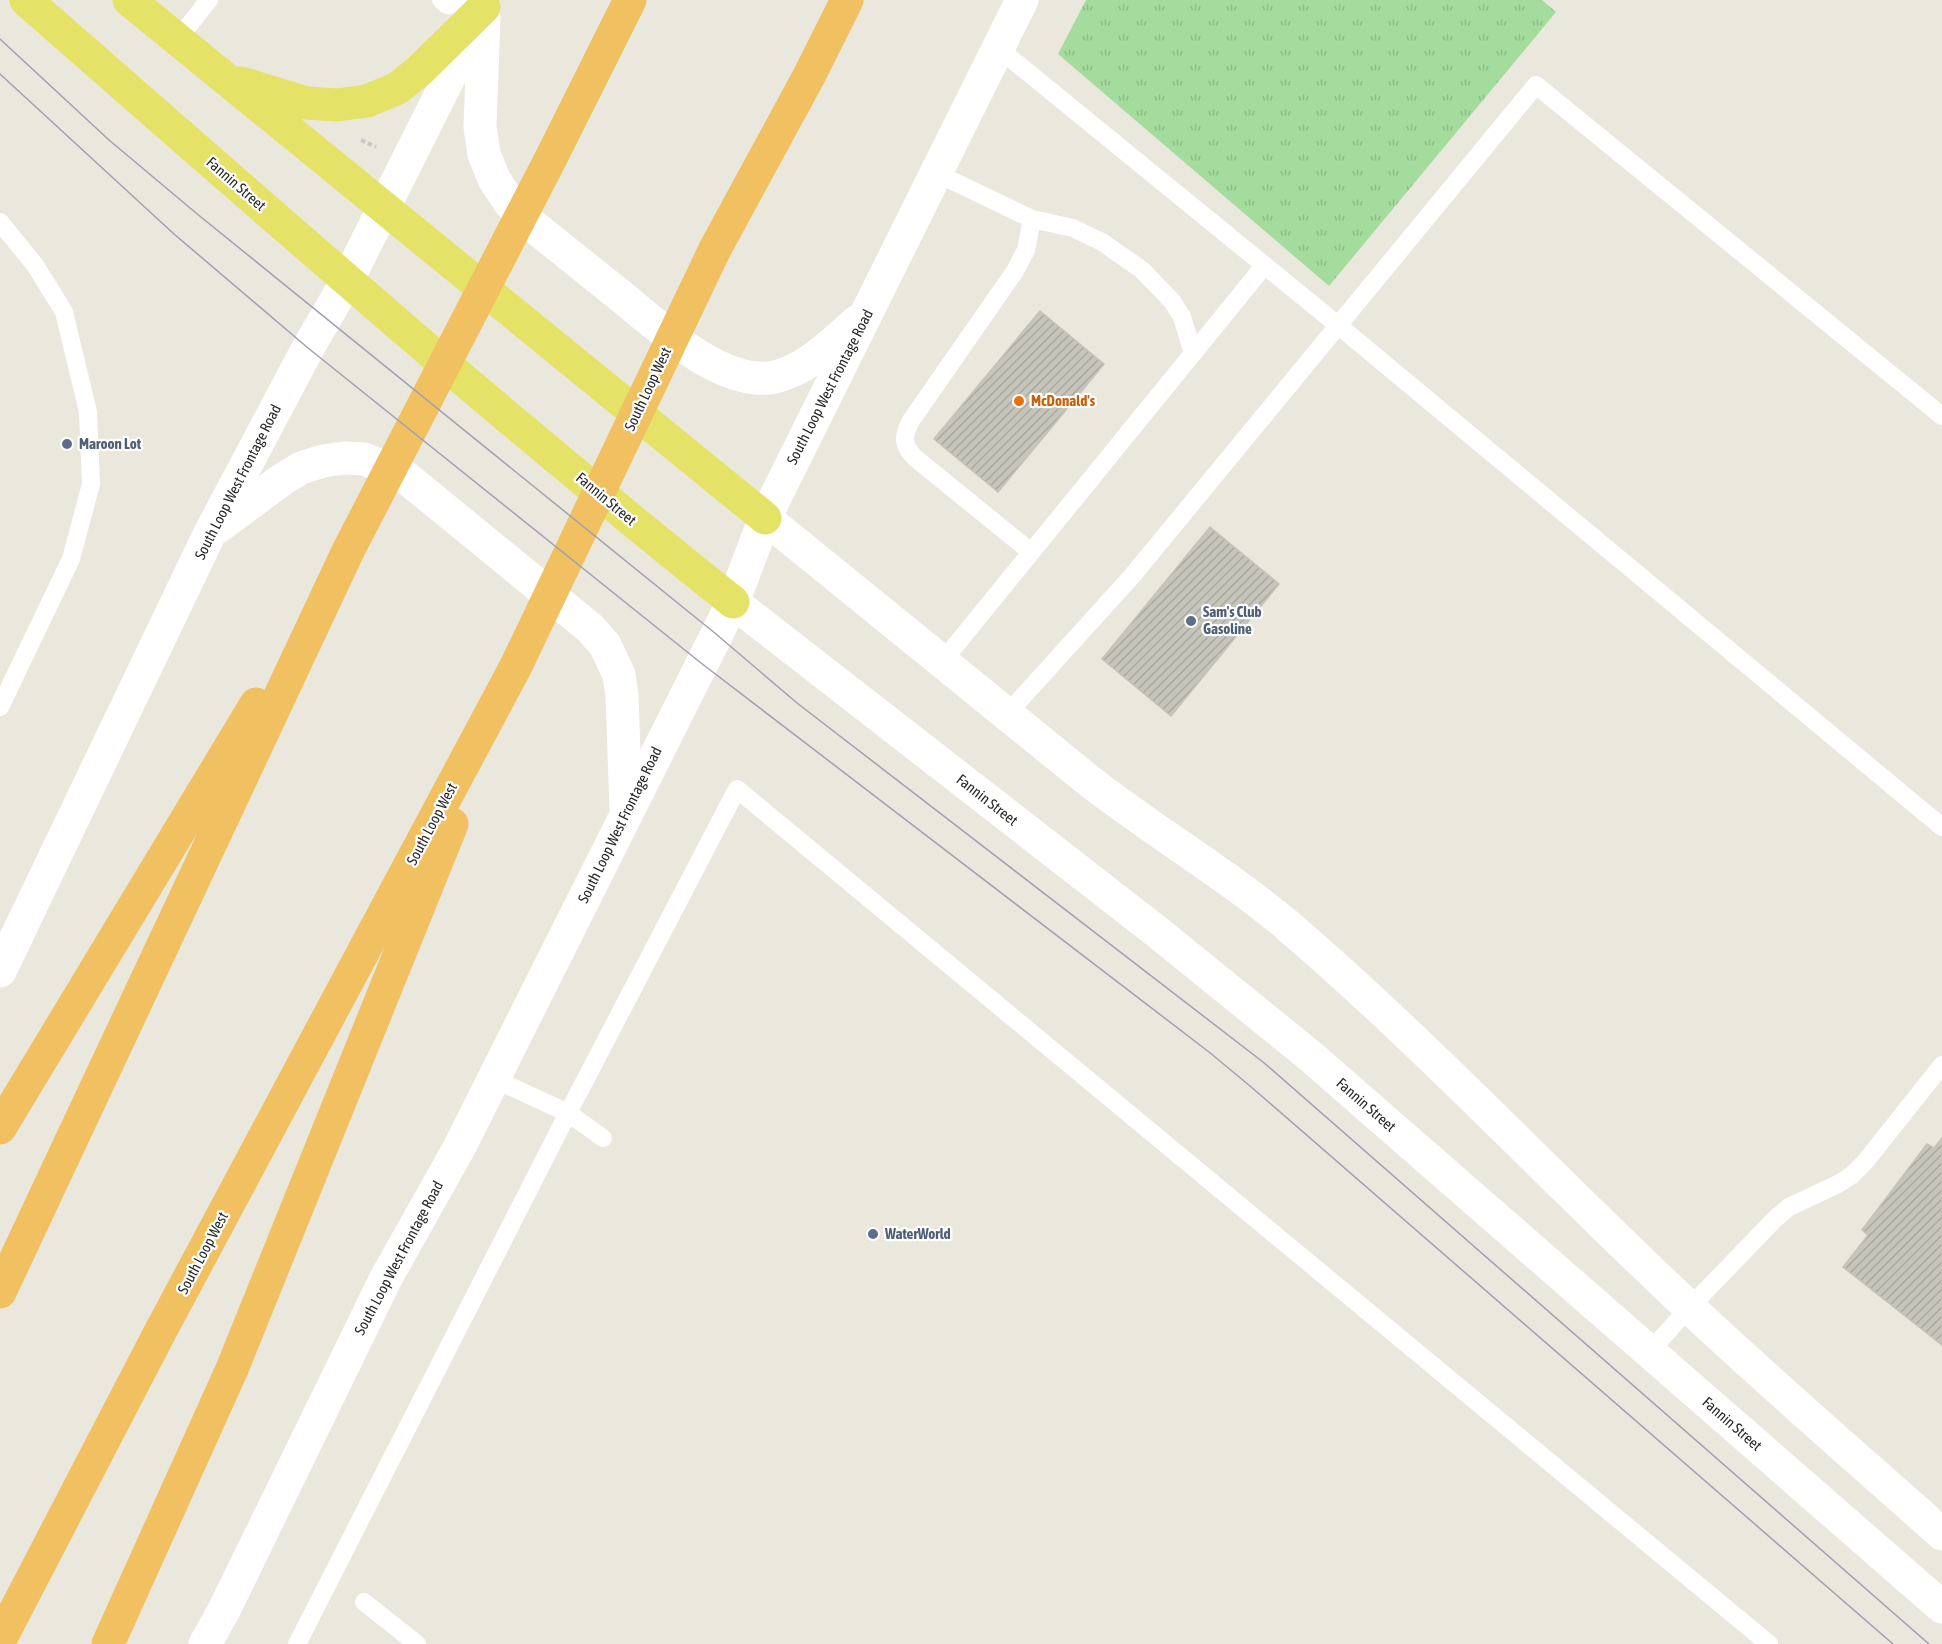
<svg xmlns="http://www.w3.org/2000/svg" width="1942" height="1644" font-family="'Asap Condensed',sans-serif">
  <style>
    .grass { fill: url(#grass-tufts) }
    .building { fill: url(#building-hatch); stroke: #c5c3b6; stroke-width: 1.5 }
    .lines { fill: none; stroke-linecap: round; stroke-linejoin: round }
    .path { stroke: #c7c7c7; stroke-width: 4; stroke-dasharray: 4.5 3; stroke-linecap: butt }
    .lane { stroke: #fff; stroke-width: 18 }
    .secondary { stroke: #fff; stroke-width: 33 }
    .primary { stroke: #e4e367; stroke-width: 33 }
    .highway { stroke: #f0c061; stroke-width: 33 }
    .tram { stroke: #a19fb2; stroke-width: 1.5 }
    .food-dot { fill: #e8710a; stroke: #fff; stroke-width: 2 }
    .service-dot { fill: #5c6f8a; stroke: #fff; stroke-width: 2 }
    .labels { text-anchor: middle; stroke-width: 4.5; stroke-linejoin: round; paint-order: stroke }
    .street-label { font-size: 15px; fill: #292929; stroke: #fff }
    .food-label { font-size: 15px; font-weight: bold; fill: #c56008; stroke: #fff; text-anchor: start }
    .service-label { font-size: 15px; font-weight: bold; fill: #4e5e75; stroke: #fff; text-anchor: start }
  </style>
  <defs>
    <pattern id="grass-tufts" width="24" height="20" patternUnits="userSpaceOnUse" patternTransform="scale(1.5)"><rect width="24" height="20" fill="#a4dc9d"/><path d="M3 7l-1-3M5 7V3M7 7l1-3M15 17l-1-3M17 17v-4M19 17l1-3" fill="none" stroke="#8dbd87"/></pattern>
    <pattern id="building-hatch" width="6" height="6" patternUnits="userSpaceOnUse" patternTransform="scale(1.5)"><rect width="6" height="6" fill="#c6c5bb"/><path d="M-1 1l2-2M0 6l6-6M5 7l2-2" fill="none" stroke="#aaa9a1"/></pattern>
  </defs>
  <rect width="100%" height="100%" fill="#eae7dc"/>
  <path class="grass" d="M1086,0H1542L1556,12L1329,286L1058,54Z"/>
  <path class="building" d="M1040,311L1104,364L998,492L934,439Z
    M1210,527L1279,584L1171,716L1102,659Z
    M1942,1138V1345L1843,1267L1868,1235L1862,1230L1927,1144L1934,1148Z"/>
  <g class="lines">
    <path class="path" d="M361,140L376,147"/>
    <path class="lane" d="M441,0L447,5L484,7
      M178,39L209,0
      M998,48L1339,326L1942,827
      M936,173L1032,219L1073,228L1102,242L1142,270L1172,301L1182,317L1193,353
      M0,222L35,265L64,312L88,412L91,484L71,559L0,707
      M1031,552L914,457C902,443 903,438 910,422L1015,271L1026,250L1032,219
      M942,662L1264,266
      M1007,714L1132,576L1536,85L1942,416
      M494,1079L568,1113L603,1138
      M1649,1352L1689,1308L1775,1219L1789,1207L1838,1184L1852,1175L1865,1162L1942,1065
      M364,1602L417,1644
      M297,1644L568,1113L737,789L1769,1644"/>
    <path class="secondary" d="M484,18L480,127L484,154L494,179L509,202L527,221C557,245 587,269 617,293C656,324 721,388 775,377C808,369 833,342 858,321
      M765,518L1088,780C1153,831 1224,872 1287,925C1428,1046 1555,1182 1690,1308C1772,1385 1858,1459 1942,1534
      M218,527L283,479L301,468L323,461L344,458L364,459L403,475L590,628L605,645L619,675L622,695L626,810
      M733,602L1156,931L1309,1055L1942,1607
      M0,971L210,533L308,348L347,281L482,12
      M205,1644L224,1610L386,1278L459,1148L733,602L765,518L1022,0"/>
    <path class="primary" d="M26,0C259,204 491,409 733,602
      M129,0L765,518
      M241,83L307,103L337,105L367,101L398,88L420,70L484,7"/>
    <path class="highway" d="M0,1128L256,704
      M0,1292L348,551L552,156L630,0
      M0,1640L159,1334L516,666L715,249L809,76L847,0
      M108,1644L232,1369L452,824"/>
    <path class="tram" d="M0,39L109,140L196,213L716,634L797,703L1263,1062L1929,1644
      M0,74L174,234L308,348L701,663L1209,1052L1250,1086L1893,1644"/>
  </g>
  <circle class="food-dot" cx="1019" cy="401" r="6"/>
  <g class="service-dot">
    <circle cx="67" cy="444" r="6"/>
    <circle cx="1191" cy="621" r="6"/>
    <circle cx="873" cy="1234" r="6"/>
  </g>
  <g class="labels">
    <g class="street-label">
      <text transform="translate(236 184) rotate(41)" y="5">Fannin Street</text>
      <text transform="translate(830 387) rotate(-63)" y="5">South Loop West Frontage Road</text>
      <text transform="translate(648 389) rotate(-65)" y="5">South Loop West</text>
      <text transform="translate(238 482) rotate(-63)" y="5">South Loop West Frontage Road</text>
      <text transform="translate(606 499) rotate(40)" y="5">Fannin Street</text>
      <text transform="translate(987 800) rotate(38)" y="5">Fannin Street</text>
      <text transform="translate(432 824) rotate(-62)" y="5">South Loop West</text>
      <text transform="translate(620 825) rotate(-64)" y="5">South Loop West Frontage Road</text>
      <text transform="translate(1366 1105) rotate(41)" y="5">Fannin Street</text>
      <text transform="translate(203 1253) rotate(-62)" y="5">South Loop West</text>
      <text transform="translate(399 1258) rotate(-62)" y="5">South Loop West Frontage Road</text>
      <text transform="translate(1732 1424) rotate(41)" y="5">Fannin Street</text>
    </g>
    <g class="food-label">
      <text x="1031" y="406">McDonald's</text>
    </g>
    <g class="service-label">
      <text x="79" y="449">Maroon Lot</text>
      <text x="1203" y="617">Sam's Club<tspan x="1203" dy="17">Gasoline</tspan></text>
      <text x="885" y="1239">WaterWorld</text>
    </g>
  </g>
</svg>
